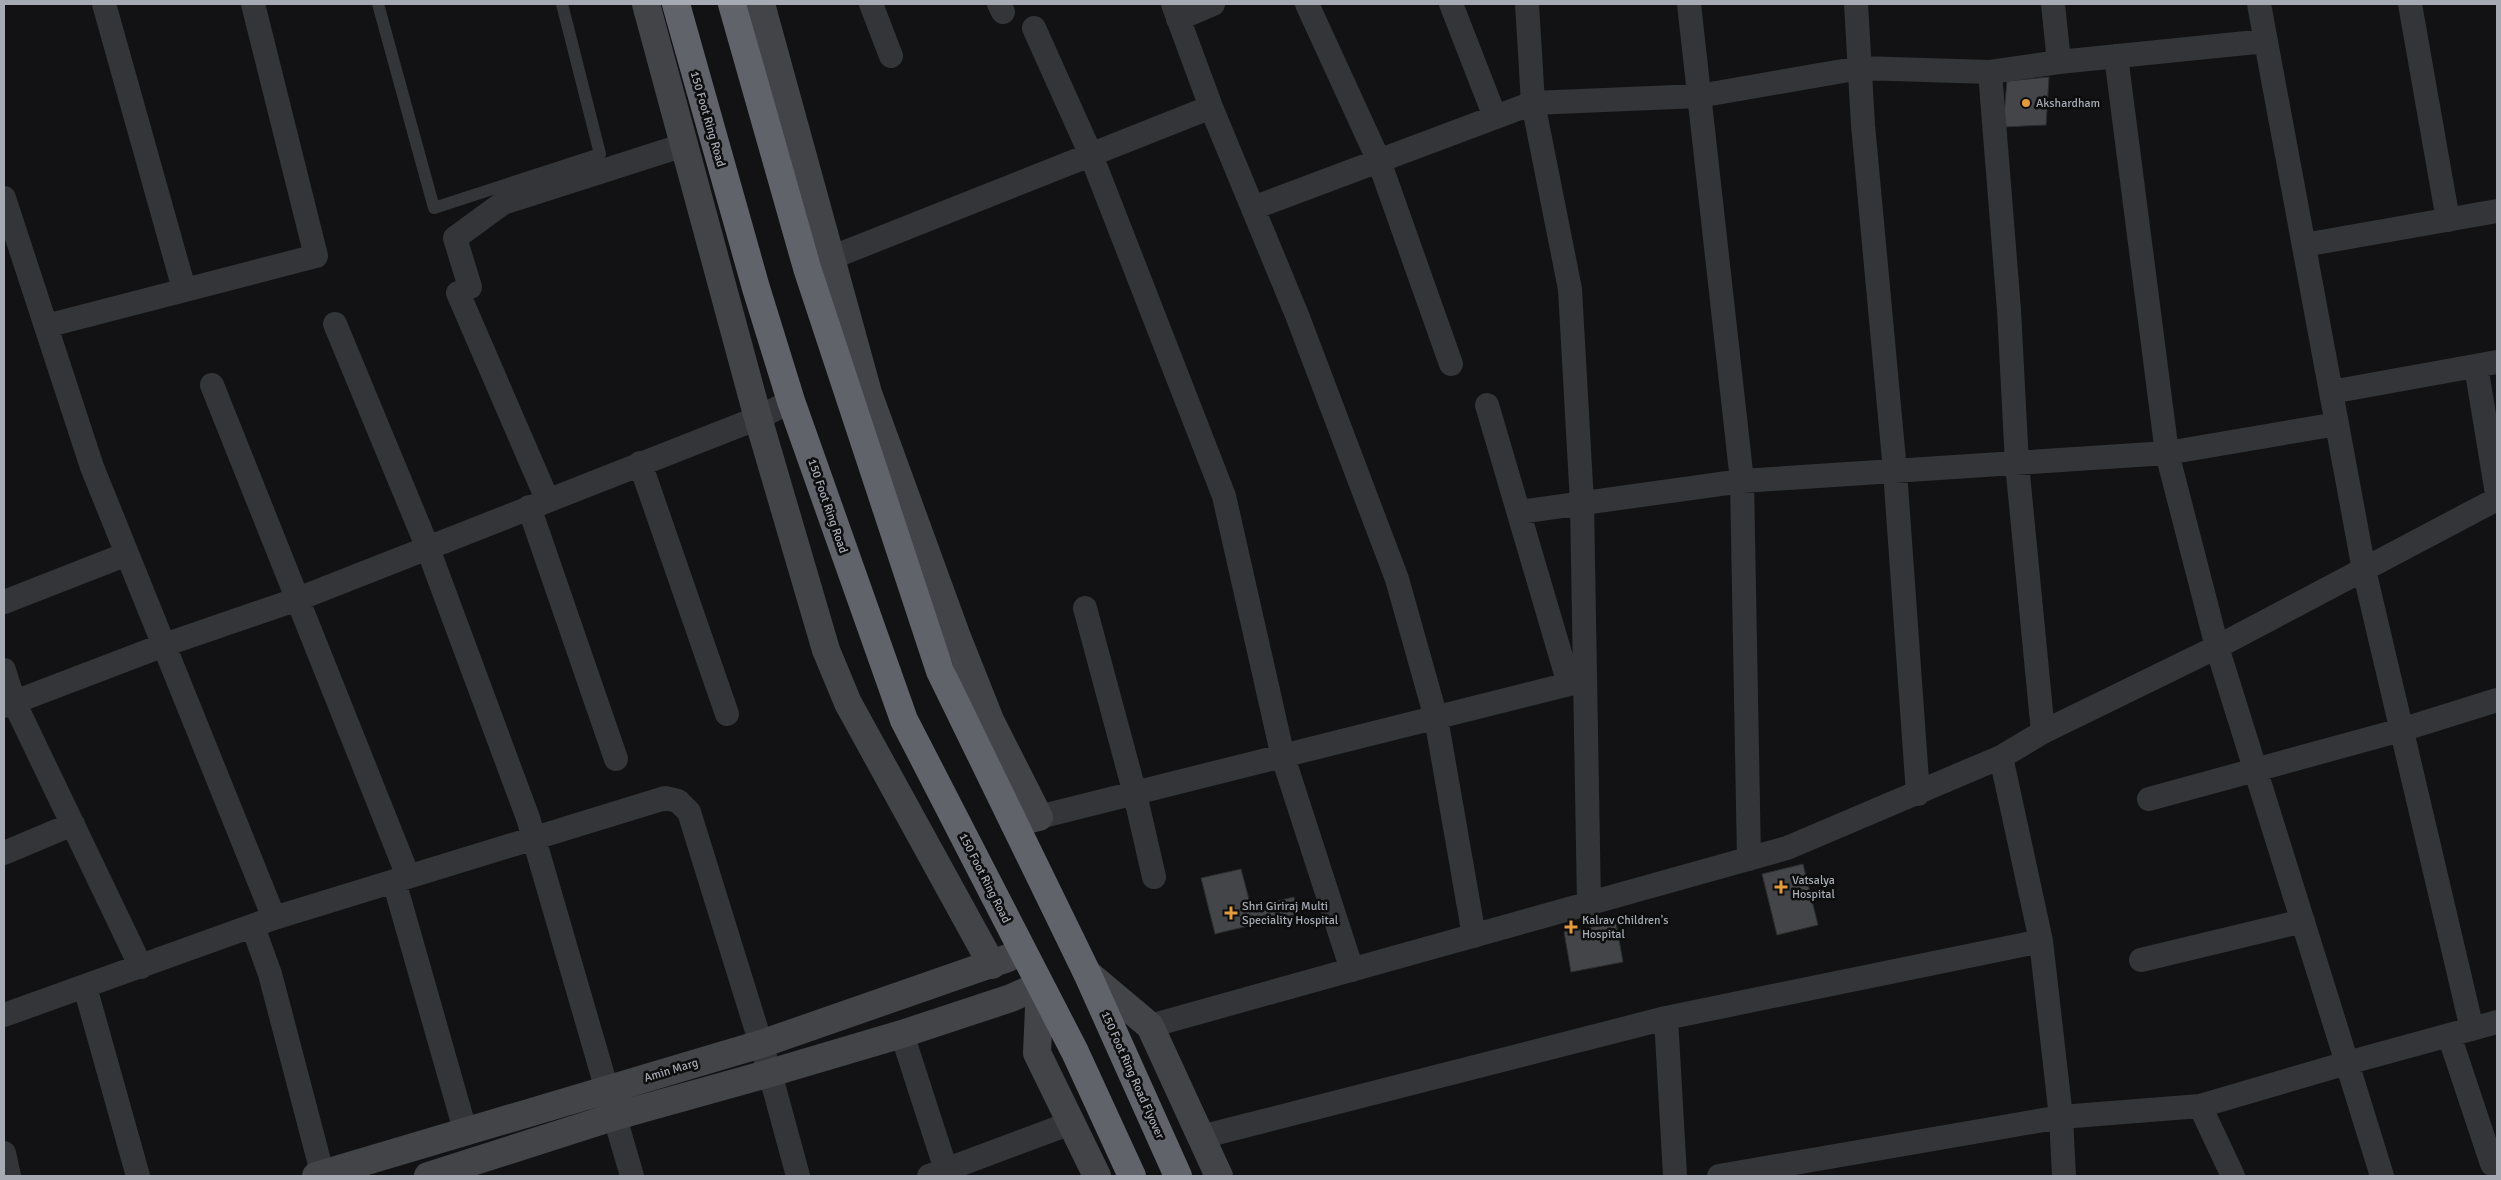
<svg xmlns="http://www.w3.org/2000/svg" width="2501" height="1180" font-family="Signika,sans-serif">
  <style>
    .building { fill: #444549; stroke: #2c2d2f }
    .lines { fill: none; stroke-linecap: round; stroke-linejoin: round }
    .lane { stroke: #343538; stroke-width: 12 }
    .street { stroke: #343538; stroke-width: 24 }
    .secondary { stroke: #424448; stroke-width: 28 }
    .highway { stroke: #606369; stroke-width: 28 }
    .poi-dot { fill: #e29a3c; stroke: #0d0d0e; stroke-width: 2 }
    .labels { text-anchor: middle; stroke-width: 5; stroke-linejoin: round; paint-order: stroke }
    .poi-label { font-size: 12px; fill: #a5aab3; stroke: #0d0d0e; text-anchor: start }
    .street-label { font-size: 12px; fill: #a5aab3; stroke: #0d0d0e }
  </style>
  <rect width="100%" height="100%" fill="#121214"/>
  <path class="building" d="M2049,77L2046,125L2003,127L2007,81Z
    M1803,864L1818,925L1777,935L1762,874Z
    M1241,869L1251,907L1294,897L1298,914L1215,934L1201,878Z
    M1616,923L1623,962L1571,972L1564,932Z"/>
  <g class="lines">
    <path class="lane" d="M378,4L434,208L600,154L562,4"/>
    <path class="street" d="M104,4L184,289
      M871,4L891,56
      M999,4L1003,12
      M1173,4L1211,107L1297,315L1397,579L1436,718L1474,936
      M1307,4L1379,161L1451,364
      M1451,4L1495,117
      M1527,4L1533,103L1570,289L1582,503L1589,904
      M1689,4L1742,481L1749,859
      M1856,4L1863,125L1895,471L1918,794
      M2259,4L2364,570L2472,1029
      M2410,4L2448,220
      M1178,19L1213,4
      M1034,28L1091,155L1224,496L1283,757L1352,970
      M2116,56L2167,453L2337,424
      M2059,62L2266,41
      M4,198L92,467L274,918
      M1253,208L1533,103L1699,96L1860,68L1990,72
      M2304,245L2497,211
      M813,265L1211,107
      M470,287L455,238L503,203L684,145
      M458,293L547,499
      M335,324L427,546L528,818L632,1176
      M46,326L316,256L253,4
      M2476,366L2497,494
      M212,385L408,876
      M2331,392L2497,362
      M1487,405L1569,684
      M640,463L727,714
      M529,507L616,759
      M1519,512L1742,481L2167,453L2217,647L2347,1063L2200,1106L2233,1176
      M4,602L127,554
      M1085,608L1135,794L1154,877
      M4,670L14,702L141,967
      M4,706L164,645L298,599L758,418L791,401
      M2043,732L2017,464L2009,310L1990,72L2059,62L2053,4
      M2001,757L2041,941L2061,1117L2064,1176
      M2149,799L2401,730L2497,700
      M1039,817L1585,680
      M4,853L73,824
      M394,881L465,1130
      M253,927L270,974L323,1176
      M2141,960L2303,921
      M85,987L138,1176
      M4,1015L274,918L665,798L678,801L689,812L770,1073L798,1176
      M1666,1018L2041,941
      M1150,1026L1787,848L2001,757L2043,732L2217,647L2497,499
      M902,1034L948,1176
      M2449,1035L2492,1164
      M1201,1137L1666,1018L1675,1176
      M4,1153L9,1176
      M929,1176L1071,1123
      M1719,1176L2061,1117L2200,1106
      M2382,1176L2347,1063L2497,1022"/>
    <path class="secondary" d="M646,4L758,418L826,650L848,703L992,965
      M761,4L868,393L957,637L990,720L1039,817L1014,823
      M1087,973L1150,1026L1219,1176
      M316,1176L761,1044L1008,958
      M428,1176L616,1116L770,1073L902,1034L1011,998L1040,985L1037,1053L1097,1176"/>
    <path class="highway" d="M676,4L756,288L791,401L904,720L1075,1052L1132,1176
      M732,4L807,268L940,671L1087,973L1178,1176"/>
  </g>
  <g class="poi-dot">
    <circle cx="2026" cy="103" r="5"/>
    <path d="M1778.5 879.5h5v5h5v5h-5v5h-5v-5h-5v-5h5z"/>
    <path d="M1228.5 905.5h5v5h5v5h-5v5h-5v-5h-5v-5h5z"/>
    <path d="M1568.5 919.5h5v5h5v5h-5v5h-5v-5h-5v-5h5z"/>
  </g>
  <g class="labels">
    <g class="poi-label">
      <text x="2036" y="107">Akshardham</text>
      <text x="1792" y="884">Vatsalya<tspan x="1792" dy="14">Hospital</tspan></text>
      <text x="1242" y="910">Shri Giriraj Multi<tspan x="1242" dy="14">Speciality Hospital</tspan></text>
      <text x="1582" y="924">Kalrav Children's<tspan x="1582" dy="14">Hospital</tspan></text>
    </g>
    <g class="street-label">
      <text transform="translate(708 119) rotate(74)" y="4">150 Foot Ring Road</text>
      <text transform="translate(828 506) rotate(71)" y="4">150 Foot Ring Road</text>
      <text transform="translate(985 878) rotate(63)" y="4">150 Foot Ring Road</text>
      <text transform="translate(671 1070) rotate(-17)" y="4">Amin Marg</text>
      <text transform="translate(1133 1075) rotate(66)" y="4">150 Foot Ring Road Flyover</text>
    </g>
  </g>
  <rect width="2501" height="1180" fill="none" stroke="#a5aab3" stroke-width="10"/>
</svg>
